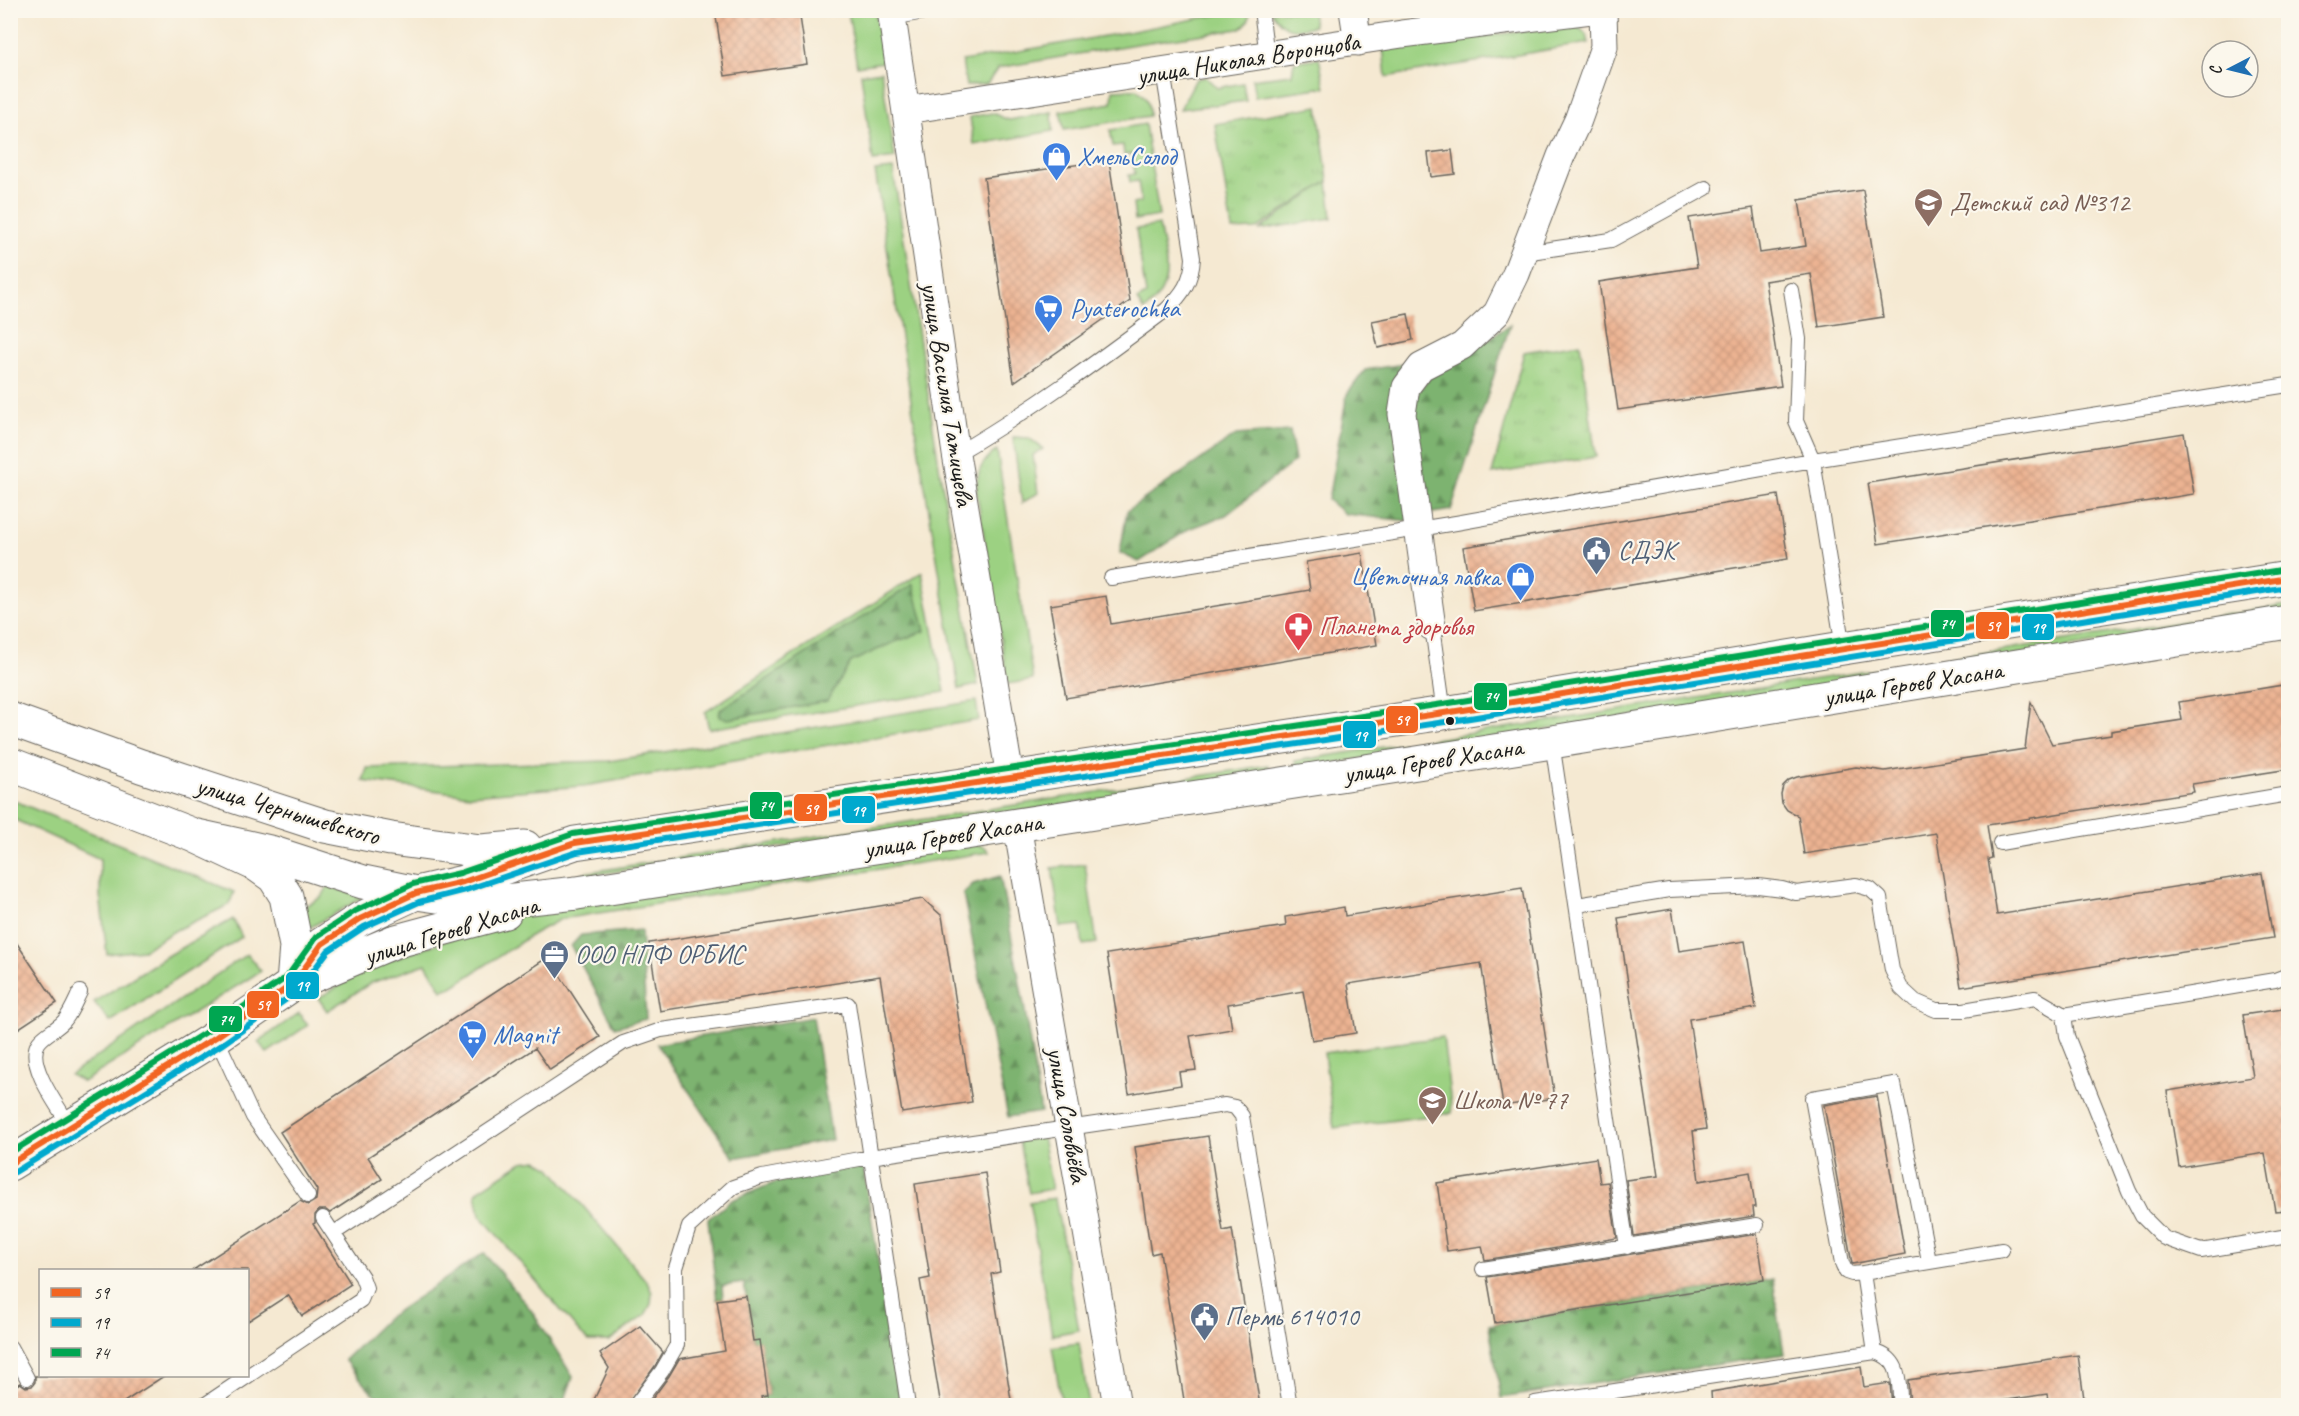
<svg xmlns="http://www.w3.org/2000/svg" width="2299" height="1416" font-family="Caveat,sans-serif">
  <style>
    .grass { fill: #9cd182; stroke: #5c764f; stroke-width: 1.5 }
    .forest { fill: url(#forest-firs); stroke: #4c6846; stroke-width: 1.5 }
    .park { fill: url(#park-tufts); stroke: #5c764f; stroke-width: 1.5 }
    .building { fill: url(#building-cross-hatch) }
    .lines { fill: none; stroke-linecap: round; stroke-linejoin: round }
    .lane-casing { stroke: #68645c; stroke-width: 16 }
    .street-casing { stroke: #68645c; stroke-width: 29 }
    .primary-casing { stroke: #68645c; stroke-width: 35 }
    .lane { stroke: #fff; stroke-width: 14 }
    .street { stroke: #fff; stroke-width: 27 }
    .primary { stroke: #fff; stroke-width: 33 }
    .bus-1-casing { stroke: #fbf7ec; stroke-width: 10 }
    .bus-2-casing { stroke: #fbf7ec; stroke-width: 10 }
    .bus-3-casing { stroke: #fbf7ec; stroke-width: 10 }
    .bus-1 { stroke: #f26522; stroke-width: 6 }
    .bus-2 { stroke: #00a9ce; stroke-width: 6 }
    .bus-3 { stroke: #00a651; stroke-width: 6 }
    .bus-dot { fill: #1c1c1c; stroke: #fbf7ec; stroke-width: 2 }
    .labels { text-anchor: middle; stroke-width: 4.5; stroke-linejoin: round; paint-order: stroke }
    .street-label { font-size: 26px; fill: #1c1c1c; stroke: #fbf7ec }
    .shop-label { font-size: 26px; fill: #366cbe; stroke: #fbf7ec; text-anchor: start }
    .education-label { font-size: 26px; fill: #785e54; stroke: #fbf7ec; text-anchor: start }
    .service-label { font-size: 26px; fill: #4e5e75; stroke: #fbf7ec; text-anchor: start }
    .health-label { font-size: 26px; fill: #be3a42; stroke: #fbf7ec; text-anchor: start }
    .line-badge { stroke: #fbf7ec; stroke-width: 2 }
    .badge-label { font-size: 16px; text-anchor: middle; font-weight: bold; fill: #fff }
  </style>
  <defs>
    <pattern id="forest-firs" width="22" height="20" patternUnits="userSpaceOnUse" patternTransform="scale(1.5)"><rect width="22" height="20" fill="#7db370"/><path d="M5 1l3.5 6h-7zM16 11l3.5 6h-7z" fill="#66915b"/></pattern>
    <pattern id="park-tufts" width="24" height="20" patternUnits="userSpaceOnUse" patternTransform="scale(1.5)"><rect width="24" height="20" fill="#9cd182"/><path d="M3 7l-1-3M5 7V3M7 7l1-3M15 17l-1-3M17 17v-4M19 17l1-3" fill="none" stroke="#86b370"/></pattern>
    <pattern id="building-cross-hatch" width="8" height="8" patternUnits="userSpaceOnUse" patternTransform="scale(1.5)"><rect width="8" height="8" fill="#ecb392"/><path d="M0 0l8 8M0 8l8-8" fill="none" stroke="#ca997d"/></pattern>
  </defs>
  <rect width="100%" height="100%" fill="#fbf7ec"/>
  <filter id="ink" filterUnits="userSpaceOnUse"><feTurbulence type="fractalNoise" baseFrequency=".0167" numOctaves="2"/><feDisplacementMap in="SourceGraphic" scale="12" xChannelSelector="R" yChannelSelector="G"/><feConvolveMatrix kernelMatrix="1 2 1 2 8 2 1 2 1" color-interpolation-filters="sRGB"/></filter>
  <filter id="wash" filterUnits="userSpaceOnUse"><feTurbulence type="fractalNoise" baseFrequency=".008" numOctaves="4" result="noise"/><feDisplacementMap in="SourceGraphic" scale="24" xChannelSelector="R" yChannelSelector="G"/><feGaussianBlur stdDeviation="1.35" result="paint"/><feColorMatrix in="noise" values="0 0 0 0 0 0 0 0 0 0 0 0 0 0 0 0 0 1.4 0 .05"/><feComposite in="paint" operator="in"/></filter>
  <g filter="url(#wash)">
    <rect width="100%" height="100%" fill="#f5e9d2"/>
    <path class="grass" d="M848,11H875L883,62L857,66Z
      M1236,11H1249C1251,19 1247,25 1239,29L1136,44L998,68L987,84L966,86L962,61L1133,31Z
      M1271,11H1312L1314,26C1292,31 1285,32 1271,11Z
      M1568,26C1580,26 1586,31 1589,43L1386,77L1383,48Z
      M1319,58L1325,87L1255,97L1252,79L1292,74L1294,62Z
      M881,71L895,158L873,161L861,74Z
      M1206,77L1217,88L1243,83L1246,101L1180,109L1196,79Z
      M1136,89C1146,96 1150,103 1149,116L1064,130L1060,111L1112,103L1113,90Z
      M1052,112L1053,131L974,145L970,117L992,113L1009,120Z
      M1145,124L1159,216L1135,220L1133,204L1141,202L1138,181L1130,182L1129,175L1135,174L1132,154L1124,155L1123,145L1113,146L1110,130Z
      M893,169L941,478L978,685L959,689L920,458L875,171Z
      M1328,181L1332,218L1259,230Z
      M1159,225C1165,260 1177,286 1144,311L1137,300L1146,295L1136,229Z
      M1013,437L1029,438L1043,449L1033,455L1038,493L1022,503Z
      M997,450L1033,680L1008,684L977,494C976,474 980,462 997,450Z
      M922,572L945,692L709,729L705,712Z
      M2288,605V613L1296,769L1295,761Z
      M976,701L979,720L584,786L470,795L363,781L367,768L609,761Z
      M1268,765L1269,774L579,877L583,873Z
      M15,801L234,892L229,905L176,930L143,950L107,954L100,895V859L11,818Z
      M976,844L985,847L989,852L561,919L533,934L452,987L442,990L426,964L371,983L327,1011L318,998L374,966L520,914Z
      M1085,864L1097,943L1083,945L1080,925L1061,927L1052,868Z
      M328,886L364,897L311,927H308L304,907L322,897Z
      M233,919L242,937L110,1022L94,1002L170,954Z
      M247,954L261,971L83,1082L70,1075Z
      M299,1013L308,1025L267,1053L258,1042Z
      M1443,1037L1452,1113L1334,1128L1324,1053Z
      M1042,1137L1052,1189L1029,1193L1019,1141Z
      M537,1160L551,1168L647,1282L652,1293L651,1304L645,1315L609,1341H589L581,1334L480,1215L476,1194L479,1190L522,1162Z
      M1055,1198L1079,1330L1052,1335L1029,1202Z
      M1079,1343L1089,1405H1062L1052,1347Z"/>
    <path class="forest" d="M1510,325L1451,510L1421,515L1409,442L1418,392L1432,375Z
      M1417,359L1408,521L1345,514L1328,500L1347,394L1365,370L1404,364Z
      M1290,431L1295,461L1226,515L1189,529L1139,562L1120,553L1127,511L1236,435Z
      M913,584L925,631L890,644L851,662L827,701L728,719L719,717L720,710Z
      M1000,876L1024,1005L1041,1112L1008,1117L963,894L973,884Z
      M641,930L646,1019L615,1027L571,946L581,935Z
      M813,1017L832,1140L734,1158L657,1044Z
      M863,1165L901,1405H762L761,1396L768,1395L760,1341H753L744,1283L722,1286L723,1299L717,1300L708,1219L732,1200L774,1183Z
      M484,1253L531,1310L573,1377L563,1405H390L372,1392L344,1360L387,1318Z
      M1773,1279L1784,1354L1501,1398L1489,1325Z"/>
    <path class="park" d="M1318,106L1328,181L1256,229L1232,230L1215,124Z
      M1580,343L1596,457L1492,474L1524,352Z"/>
    <g id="blocks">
      <path class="building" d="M715,10H799L807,64L725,76Z
        M1452,150L1455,174L1431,177L1428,153Z
        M1109,160L1130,301L1014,382L984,178Z
        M1863,190L1883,317L1819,327L1811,274L1765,281L1781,386L1618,410L1599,282L1697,267L1689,218L1753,208L1760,253L1806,246L1799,200Z
        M1408,314L1413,340L1378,348L1372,321Z
        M2184,433L2194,494L1878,544L1868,483Z
        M1778,495L1788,559L1474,611L1463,547Z
        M1362,553L1377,645L1066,698L1050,605L1106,596L1111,624L1310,590L1306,562Z
        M2289,684V769L2192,784L2194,792L1987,825L1992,858L1988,859L1997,915L2262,873L2273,938L1961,987L1936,833L1804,854L1798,816L1787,810L1782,803L1781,794L1783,786L1789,780L1797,777L1856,767L1885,771L2025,749L2031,702L2052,744L2111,735V731L2182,720L2179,702Z
        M1522,888L1555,1098L1503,1106L1481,963L1348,984L1356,1033L1312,1040L1303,991L1228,1004L1232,1029L1190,1036L1196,1070L1179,1072L1181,1085L1129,1094L1107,954L1286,926L1285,917L1344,907L1345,916Z
        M923,899L942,916L972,1102L902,1113L880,976L660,1011L649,943Z
        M1672,909L1679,951L1745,941L1756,1008L1689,1019L1706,1129L1693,1131L1699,1181L1750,1172L1755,1207H1753L1754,1216L1634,1236L1626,1180L1658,1176L1618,918Z
        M10,933L57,1003L10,1034Z
        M548,957L600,1037L550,1070L535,1048L368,1157L382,1179L330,1213L326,1210H319L315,1215V1223L313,1224L351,1284L302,1316L288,1295L248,1321V1270H193L300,1201L308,1205L316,1200L317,1190L280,1132Z
        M2289,1008V1210L2275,1211L2265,1153L2179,1167L2167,1091L2253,1077L2243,1015Z
        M1877,1096L1905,1254L1852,1264L1824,1105Z
        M1208,1136L1223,1231L1232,1229L1260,1406H1185L1160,1252L1151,1254L1135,1147Z
        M1596,1158L1600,1183L1608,1182L1617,1238L1485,1260L1482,1246L1447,1251L1437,1183Z
        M985,1173L1000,1272L991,1274L1012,1406H941L920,1280L930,1278L915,1184Z
        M1757,1234L1764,1280L1495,1323L1487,1277Z
        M746,1296L753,1341L760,1340L768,1395L761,1396L763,1406H647L669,1376L679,1359L725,1351L717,1300Z
        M640,1326L663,1352L655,1366L626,1406H591L609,1368L600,1354Z
        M2078,1355L2085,1406H2049L2047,1394L1967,1406H1910L1908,1380Z
        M1861,1367L1864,1387L1890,1383L1892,1406H1712L1711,1392Z
        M35,1376H164L118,1406H10V1389L20,1383L26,1387L32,1386L35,1382Z"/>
    </g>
  </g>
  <g filter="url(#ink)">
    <use href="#blocks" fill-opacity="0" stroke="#68645c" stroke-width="1.5"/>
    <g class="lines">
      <defs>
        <path id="lane" d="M1261,10L1267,56
          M892,18L935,10
          M1524,253L1611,240L1706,188
          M1791,290L1799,339L1796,421L1813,460L1843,648
          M956,454C1030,411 1098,361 1166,310C1182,295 1192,281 1193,258L1163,71
          M1111,578L1456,523L1813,460L2288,385
          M1432,627L1444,713
          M1552,742L1627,1247
          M2000,843L2288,794
          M1577,905L1669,890L1758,886L1782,889L1796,893L1856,885L1870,889L1880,898L1892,970L1901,988L1915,1001L1936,1010H1964L2035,998L2064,1015L2275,980L2288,975
          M2064,1015L2067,1036L2129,1191L2142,1216L2164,1238L2201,1251L2288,1236
          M216,1037L253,1117L308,1196
          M70,1126C59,1108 24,1062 39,1042C45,1034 57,1029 64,1021C71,1013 75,1002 80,992
          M334,1233L623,1043L661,1030L848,1004L908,1406
          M1483,1269L1757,1225
          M1863,1273L2002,1250
          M10,1347L27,1378
          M1875,1352L1863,1273L1852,1274L1846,1272L1842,1263L1812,1098L1894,1084L1929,1261
          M203,1406L361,1300L366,1288L362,1277L323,1218
          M635,1406L662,1371L677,1345L676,1268L689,1227L733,1187L762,1177L870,1157L1225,1105L1235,1107L1242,1116L1290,1406
          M1533,1406L1535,1403L1875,1352C1902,1359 1898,1382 1901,1406"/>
        <path id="street" d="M891,10L956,454L1010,777
          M1353,10L1358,42
          M906,110L1402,34L1591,10
          M1432,627L1402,414L1406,387L1421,367L1462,346L1497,313L1516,274L1561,156L1578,120L1604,47L1603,10
          M1017,825L1117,1406"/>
        <path id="primary" d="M10,719L141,766L325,826L391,839L481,851L525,847
          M10,764L193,835L257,865L274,877L286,896L296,946L293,984
          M193,835L270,852L363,882L416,893L485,903L577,893L1017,825L1552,742L2288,622
          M293,984L322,944L360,919L416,893L463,882L575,843L1444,713L1843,648L2288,578
          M10,1164L216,1037L293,984L393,942L505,912"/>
      </defs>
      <use href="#lane" class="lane-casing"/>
      <use href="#street" class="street-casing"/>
      <use href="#primary" class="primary-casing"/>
      <use href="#lane" class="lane"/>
      <use href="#street" class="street"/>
      <use href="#primary" class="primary"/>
      <defs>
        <path id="bus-1" d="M10,1164L216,1037L293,984L322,944L360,919L416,893L463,882L575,843L1444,713L2288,578"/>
        <path id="bus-2" d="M15,1172L221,1045L298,991L328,951L364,927L419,902L466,890L577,852L1445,722L2288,587"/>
        <path id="bus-3" d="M10,1153L211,1029L287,977L316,937L355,911L413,884L460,873L573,834L1443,704L2287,569"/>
      </defs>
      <use href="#bus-1" class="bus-1-casing"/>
      <use href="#bus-2" class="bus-2-casing"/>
      <use href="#bus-3" class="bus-3-casing"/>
      <use href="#bus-1" class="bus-1"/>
      <use href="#bus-2" class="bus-2"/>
      <use href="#bus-3" class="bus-3"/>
    </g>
  </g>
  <defs>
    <symbol id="shop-pin" viewBox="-11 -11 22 30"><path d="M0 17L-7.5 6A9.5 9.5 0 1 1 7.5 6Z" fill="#3f7fe0" stroke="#fbf7ec"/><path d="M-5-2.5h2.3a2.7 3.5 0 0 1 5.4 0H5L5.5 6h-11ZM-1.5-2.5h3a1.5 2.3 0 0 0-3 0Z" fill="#fff"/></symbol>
    <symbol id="school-pin" viewBox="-11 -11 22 30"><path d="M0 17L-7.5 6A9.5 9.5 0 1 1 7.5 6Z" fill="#8d6e63" stroke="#fbf7ec"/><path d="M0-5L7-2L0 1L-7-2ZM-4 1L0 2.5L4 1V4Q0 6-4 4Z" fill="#fff"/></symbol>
    <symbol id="supermarket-pin" viewBox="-11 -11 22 30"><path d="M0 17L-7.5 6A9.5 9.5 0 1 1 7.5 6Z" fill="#3f7fe0" stroke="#fbf7ec"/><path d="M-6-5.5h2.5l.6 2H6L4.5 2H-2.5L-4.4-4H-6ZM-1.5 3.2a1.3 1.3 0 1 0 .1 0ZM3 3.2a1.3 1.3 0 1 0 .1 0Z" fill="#fff"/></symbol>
    <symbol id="civic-pin" viewBox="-11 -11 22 30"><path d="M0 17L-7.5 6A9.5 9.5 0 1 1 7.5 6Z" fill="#5c6f8a" stroke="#fbf7ec"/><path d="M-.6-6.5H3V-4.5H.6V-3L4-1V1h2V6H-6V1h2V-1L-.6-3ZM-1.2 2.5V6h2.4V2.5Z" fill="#fff"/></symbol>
    <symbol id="pharmacy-pin" viewBox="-11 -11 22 30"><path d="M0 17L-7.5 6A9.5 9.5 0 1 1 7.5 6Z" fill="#e0444e" stroke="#fbf7ec"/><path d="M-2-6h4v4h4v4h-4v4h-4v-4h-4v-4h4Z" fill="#fff"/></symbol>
    <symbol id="office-pin" viewBox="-11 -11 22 30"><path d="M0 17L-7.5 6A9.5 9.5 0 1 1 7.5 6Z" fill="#5c6f8a" stroke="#fbf7ec"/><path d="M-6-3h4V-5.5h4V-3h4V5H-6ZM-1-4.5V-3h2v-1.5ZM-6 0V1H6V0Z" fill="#fff"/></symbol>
  </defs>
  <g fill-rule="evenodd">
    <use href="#shop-pin" x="1040" y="140" width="33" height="45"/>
    <use href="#school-pin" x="1912" y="186" width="33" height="45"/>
    <use href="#supermarket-pin" x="1032" y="292" width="33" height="45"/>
    <use href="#civic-pin" x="1580" y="534" width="33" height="45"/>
    <use href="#shop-pin" x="1504" y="560" width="33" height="45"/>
    <use href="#pharmacy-pin" x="1282" y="610" width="33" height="45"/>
    <use href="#office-pin" x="538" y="938" width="33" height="45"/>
    <use href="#supermarket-pin" x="456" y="1018" width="33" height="45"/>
    <use href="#school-pin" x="1416" y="1084" width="33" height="45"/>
    <use href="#civic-pin" x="1188" y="1300" width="33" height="45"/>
  </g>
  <circle class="bus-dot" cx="1450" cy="721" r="5"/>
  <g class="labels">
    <g class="street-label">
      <text transform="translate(1248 58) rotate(-9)" y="9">улица Николая Воронцова</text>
      <text transform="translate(948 394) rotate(81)" y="9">улица Василия Татищева</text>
      <text transform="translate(1913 683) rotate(-9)" y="9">улица Героев Хасана</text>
      <text transform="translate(1433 760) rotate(-9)" y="9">улица Героев Хасана</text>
      <text transform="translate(288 810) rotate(16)" y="9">улица Чернышевского</text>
      <text transform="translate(953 835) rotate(-9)" y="9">улица Героев Хасана</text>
      <text transform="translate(451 930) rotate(-17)" y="9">улица Героев Хасана</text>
      <text transform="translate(1068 1115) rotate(80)" y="9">улица Соловьёва</text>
    </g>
    <g class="shop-label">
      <text x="1077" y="165">ХмельСолод</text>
      <text x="1070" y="317">Pyaterochka</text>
      <text x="1500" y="585" text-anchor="end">Цветочная лавка</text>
      <text x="493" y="1043">Magnit</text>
    </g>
    <g class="education-label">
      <text x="1950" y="211">Детский сад №312</text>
      <text x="1453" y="1109">Школа № 77</text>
    </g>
    <g class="service-label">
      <text x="1618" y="559">СДЭК</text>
      <text x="575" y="963">ООО НПФ ОРБИС</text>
      <text x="1225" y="1325">Пермь 614010</text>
    </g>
    <g class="health-label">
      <text x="1319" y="635">Планета здоровья</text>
    </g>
  </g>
  <g class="line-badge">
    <rect x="1930" y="609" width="35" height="29" rx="6" fill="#00a651"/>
    <rect x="1975" y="611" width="35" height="29" rx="6" fill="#f26522"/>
    <rect x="2021" y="613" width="34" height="28" rx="6" fill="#00a9ce"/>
    <rect x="1473" y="682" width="35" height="29" rx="6" fill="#00a651"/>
    <rect x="1385" y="705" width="34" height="29" rx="6" fill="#f26522"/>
    <rect x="1342" y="720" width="35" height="29" rx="6" fill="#00a9ce"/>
    <rect x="749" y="791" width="34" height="29" rx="6" fill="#00a651"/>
    <rect x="793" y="793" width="35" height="29" rx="6" fill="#f26522"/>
    <rect x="841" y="795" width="35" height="29" rx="6" fill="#00a9ce"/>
    <rect x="285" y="971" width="35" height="29" rx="6" fill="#00a9ce"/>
    <rect x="246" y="990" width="34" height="29" rx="6" fill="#f26522"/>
    <rect x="208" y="1005" width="35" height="28" rx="6" fill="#00a651"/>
  </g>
  <g class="badge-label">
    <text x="1947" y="629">74</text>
    <text x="1993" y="631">59</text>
    <text x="2038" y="633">19</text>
    <text x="1491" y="702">74</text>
    <text x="1402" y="725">59</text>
    <text x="1360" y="741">19</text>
    <text x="766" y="811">74</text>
    <text x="811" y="814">59</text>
    <text x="858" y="816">19</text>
    <text x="302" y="991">19</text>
    <text x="263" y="1010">59</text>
    <text x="226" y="1025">74</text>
  </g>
  <rect width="2299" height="1416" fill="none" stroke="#fbf7ec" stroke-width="36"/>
  <rect x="39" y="1269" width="210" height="108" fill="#fbf7ec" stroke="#a29f99" stroke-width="1.5"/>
  <rect x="51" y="1288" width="30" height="9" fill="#f26522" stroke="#a29f99" stroke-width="1.5"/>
  <text x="93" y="1299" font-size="18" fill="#1c1c1c">59</text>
  <rect x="51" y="1318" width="30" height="9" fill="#00a9ce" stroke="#a29f99" stroke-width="1.5"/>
  <text x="93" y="1329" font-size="18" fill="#1c1c1c">19</text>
  <rect x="51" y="1348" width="30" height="9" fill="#00a651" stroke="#a29f99" stroke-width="1.5"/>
  <text x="93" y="1359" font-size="18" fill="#1c1c1c">74</text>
  <g transform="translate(2230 69) rotate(263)"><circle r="28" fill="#fbf7ec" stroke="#a29f99" stroke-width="1.5"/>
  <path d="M0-4.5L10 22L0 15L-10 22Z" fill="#1f6fb2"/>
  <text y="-9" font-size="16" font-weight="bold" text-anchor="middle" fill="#1c1c1c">С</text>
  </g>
</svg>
